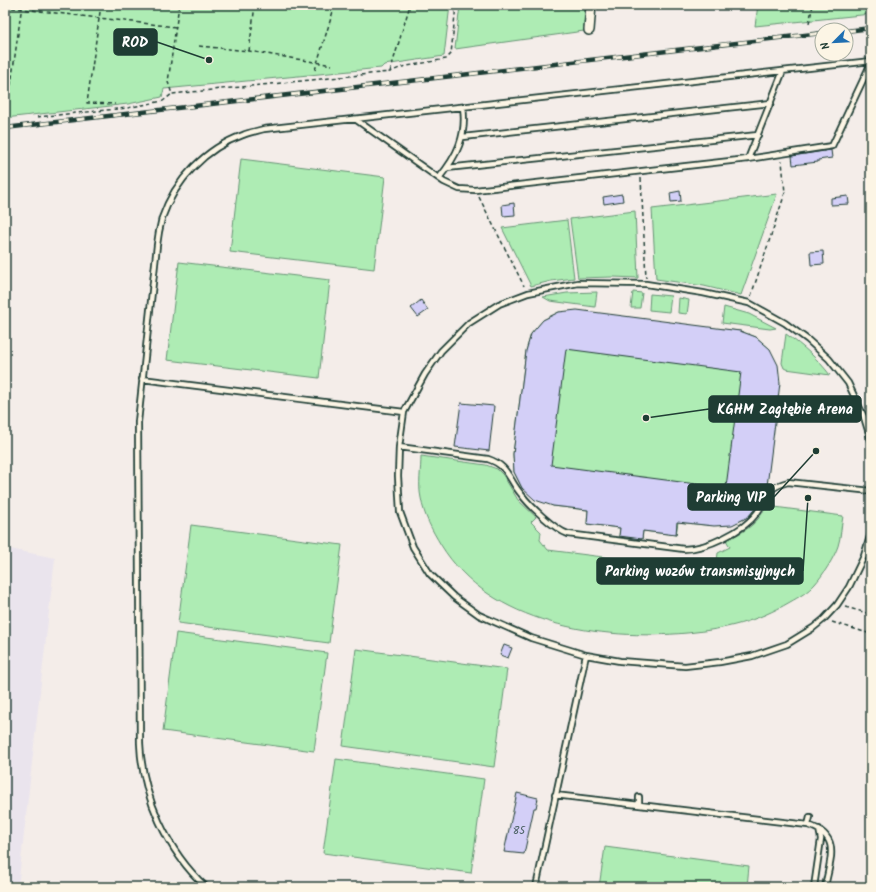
<svg xmlns="http://www.w3.org/2000/svg" width="876" height="892" font-family="Kalam,sans-serif">
  <style>
    .built { fill: #eae4ed }
    .green { fill: #aeecb4; stroke: #669474 }
    .building { fill: #d3cff7; stroke: #1f3d34; fill-rule: evenodd }
    .lines { fill: none; stroke-linecap: round; stroke-linejoin: round }
    .lane-casing { stroke: #1f3d34; stroke-width: 8 }
    .street-casing { stroke: #1f3d34; stroke-width: 12 }
    .path { stroke: #1f3d34; stroke-width: 1.5; stroke-dasharray: 4 3; stroke-linecap: butt }
    .lane { stroke: #fcf5e5; stroke-width: 4.5 }
    .street { stroke: #fcf5e5; stroke-width: 9 }
    .rail-casing { stroke: #1f3d34; stroke-width: 4.5 }
    .rail { stroke: #fcf5e5; stroke-width: 3; stroke-dasharray: 9; stroke-linecap: butt }
    .labels { text-anchor: middle; stroke-width: 3; stroke-linejoin: round; paint-order: stroke }
    .number-label { font-size: 11px; fill: #4c6265 }
    .leader { fill: none; stroke: #1f3d34; stroke-width: 1.5 }
    .callout-dot { fill: #1f3d34; stroke: #fcf5e5; stroke-width: 1.5 }
    .callout { fill: #1f3d34; stroke: #1f3d34; stroke-width: 1.5 }
    .callout-label { font-size: 14px; text-anchor: middle; font-weight: bold; fill: #fff }
  </style>
  <rect width="100%" height="100%" fill="#f4ede9"/>
  <filter id="ink" filterUnits="userSpaceOnUse"><feTurbulence type="fractalNoise" baseFrequency=".025" numOctaves="2"/><feDisplacementMap in="SourceGraphic" scale="8" xChannelSelector="R" yChannelSelector="G"/><feConvolveMatrix kernelMatrix="1 2 1 2 8 2 1 2 1" color-interpolation-filters="sRGB"/></filter>
  <g filter="url(#ink)">
    <path class="built" d="M5,548L55,558L18,887H5Z"/>
    <path class="green" d="M5,5H450L444,56L384,65L381,68L164,89L162,97L128,104L5,118Z
      M460,5H587L584,31L455,49Z
      M758,5H871V14L755,26Z
      M241,159L385,177L374,269L230,252Z
      M777,194L741,295L704,286L656,279L652,209Z
      M635,211L638,278L613,277L578,278L570,219Z
      M567,220L574,278L551,281L531,286L502,228Z
      M179,262L330,280L319,378L167,360Z
      M597,292L595,307L550,301L543,297L567,293Z
      M633,292L642,293L640,308H631Z
      M650,294L671,296L669,312L649,310Z
      M679,298L689,300L687,314L678,313Z
      M724,307L749,314L776,328L770,329L722,323Z
      M559,312L740,331L756,337L770,349L767,486C764,492 763,499 760,504C741,533 707,525 678,522L676,535L643,531L642,539L619,536L620,528L587,524L588,510L553,506L522,488L514,472L513,454L526,351L531,334L543,320Z
      M786,334C803,346 818,359 830,375L786,369L784,368L782,363Z
      M421,456L486,465L497,469L503,475L518,500L536,517L531,522L541,532L540,540L548,550L706,570L717,561L718,553L730,547L726,540C746,531 756,525 767,506L843,516C841,526 841,537 838,546C834,558 823,575 815,584C808,592 799,597 790,602C756,622 726,629 687,633C601,641 490,625 441,545C432,530 424,516 421,498C418,485 421,470 421,456Z
      M191,525L342,545L329,643L178,623Z
      M176,633L327,653L314,751L163,731Z
      M356,649L507,669L494,767L343,746Z
      M336,759L484,779L471,873L323,853Z
      M605,847L749,866L747,887H599Z"/>
    <path class="building" d="M831,150L832,158L818,160V162L793,165L792,156Z
      M680,191L681,201L671,202L670,193Z
      M622,194L623,201L604,204L603,197Z
      M848,196L849,204L831,205V198Z
      M514,203L515,215L503,216L502,205Z
      M823,251L824,264L811,265L810,252Z
      M421,300L428,310L418,317L411,308Z
      M577,310L740,331L756,337L770,349L778,365L780,383L767,486L758,505L748,517L732,525L714,526L677,522L676,535L643,531L642,539L619,536L620,528L587,524L588,510L553,506L535,500L522,488L514,472L513,454L526,351L531,334L543,320L559,312ZM566,349L741,372L726,487H719L551,465Z
      M461,403L494,406L489,451L455,447Z
      M504,645L512,648L508,658L500,655Z
      M517,793L538,798L536,808H534L524,854L504,852Z"/>
    <g class="lines">
      <defs>
        <path id="lane" d="M355,119L444,182L459,189L475,190L748,159L832,146L871,63
          M463,137L771,103
          M748,159L783,71
          M447,168L758,135
          M439,178C457,156 467,136 463,107
          M142,379L404,412
          M871,440L864,417L848,383L829,359L808,340L785,323L749,303L703,293L646,284L578,283L528,293L499,304L469,323L441,351L425,374L404,412L399,447L398,476L400,512L413,547L430,574L454,597L479,615L531,638L586,655L620,661L685,666L720,662L752,656L787,644L813,628L824,619L837,605L849,587L864,556L871,533
          M399,447L488,459C509,466 508,479 521,494C530,506 554,529 568,534L684,549C706,549 744,531 757,513C769,496 765,488 788,482L871,491
          M555,795L808,825C842,836 830,860 825,887
          M639,805V797
          M808,825L810,817
          M206,887C167,851 142,796 140,743L138,422L157,245C158,236 160,226 162,218C175,180 206,148 243,135C250,132 257,131 264,129L871,61
          M536,887L586,655
          M814,887L821,839L819,829"/>
        <path id="street" d="M589,30L591,5"/>
      </defs>
      <use href="#lane" class="lane-casing"/>
      <use href="#street" class="street-casing"/>
      <path class="path" d="M101,5L87,103L115,104
        M179,5L168,82L172,94L390,72L402,67L446,59L451,54L456,5
        M5,7L176,27
        M809,23L813,5
        M199,46L249,51L332,65
        M249,51L255,5
        M315,70L335,5
        M390,72L410,5
        M7,113L22,5
        M37,117L127,108L163,101L172,94
        M641,178L646,278
        M479,197L524,286
        M751,296L785,193L782,161
        M845,607L871,614
        M832,622L871,634"/>
      <use href="#lane" class="lane"/>
      <use href="#street" class="street"/>
      <defs>
        <path id="rail" d="M846,31L871,28
          M5,128L822,33"/>
      </defs>
      <use href="#rail" class="rail-casing"/>
      <use href="#rail" class="rail"/>
    </g>
  </g>
  <g class="labels">
    <g class="number-label">
      <text x="519" y="834">85</text>
    </g>
  </g>
  <path class="leader" d="M209 60L157 42M646 418L709 409M816 451L774 497M808 498L803 571"/>
  <g class="callout-dot">
    <circle cx="209" cy="60" r="4"/>
    <circle cx="646" cy="418" r="4"/>
    <circle cx="816" cy="451" r="4"/>
    <circle cx="808" cy="498" r="4"/>
  </g>
  <g class="callout">
    <rect x="114" y="29" width="43" height="26" rx="4"/>
    <rect x="709" y="396" width="152" height="26" rx="4"/>
    <rect x="688" y="484" width="86" height="26" rx="4"/>
    <rect x="597" y="558" width="206" height="26" rx="4"/>
  </g>
  <g class="callout-label">
    <text x="135" y="47">ROD</text>
    <text x="785" y="414">KGHM Zagłębie Arena</text>
    <text x="731" y="502">Parking VIP</text>
    <text x="700" y="576">Parking wozów transmisyjnych</text>
  </g>
  <rect width="876" height="892" fill="none" stroke="#fcf5e5" stroke-width="20"/>
  <rect x="10" y="10" width="856" height="872" fill="none" stroke="#1f3d34" stroke-width="1.5" filter="url(#ink)"/>
  <g transform="translate(834 42) rotate(246)"><circle r="19" fill="#fcf5e5" stroke="#a4ab9e"/>
  <path d="M0-3L7 15L0 10L-7 15Z" fill="#1f6fb2"/>
  <text y="-6" font-size="11" font-weight="bold" text-anchor="middle" fill="#1f3d34">N</text>
  </g>
</svg>
